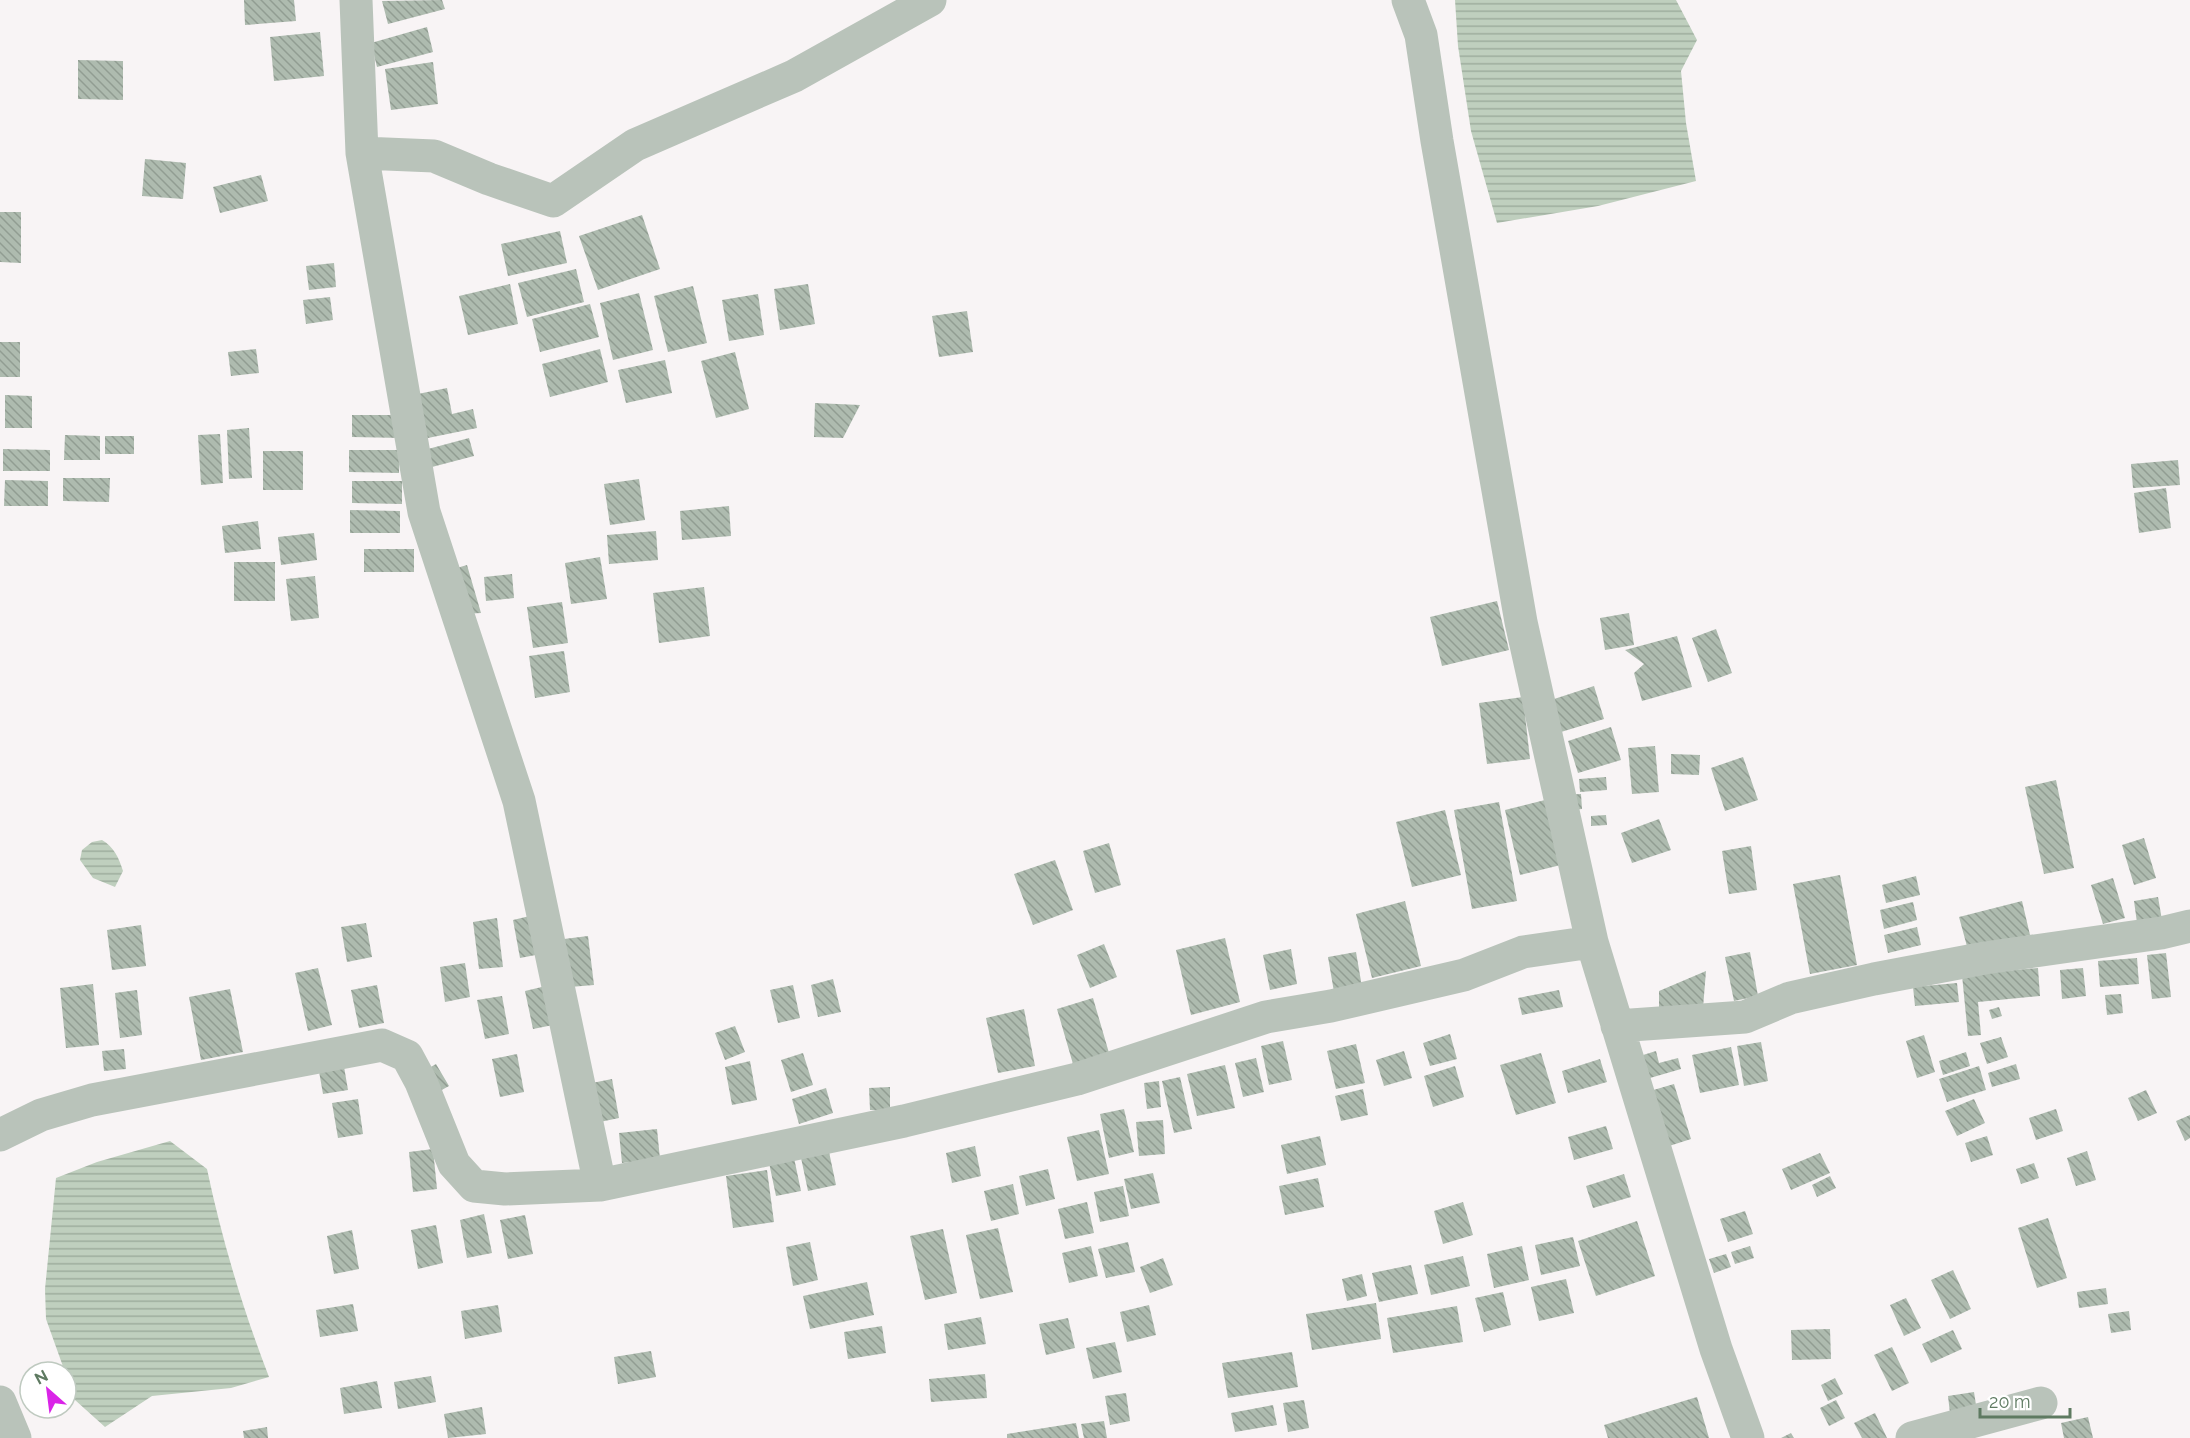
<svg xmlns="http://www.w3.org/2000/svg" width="2190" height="1438" font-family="Raleway,sans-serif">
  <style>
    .water { fill: url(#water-rules) }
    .building { fill: url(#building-back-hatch) }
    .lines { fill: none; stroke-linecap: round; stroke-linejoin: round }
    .minor { stroke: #b9c3ba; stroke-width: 33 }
  </style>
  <defs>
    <pattern id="water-rules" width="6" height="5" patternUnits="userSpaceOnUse" patternTransform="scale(1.5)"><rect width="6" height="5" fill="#bfcfbe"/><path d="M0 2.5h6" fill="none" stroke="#9ead9e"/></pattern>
    <pattern id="building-back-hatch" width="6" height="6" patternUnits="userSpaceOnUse" patternTransform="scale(1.5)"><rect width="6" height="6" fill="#aebbaf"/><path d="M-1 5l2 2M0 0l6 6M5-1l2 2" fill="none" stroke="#919d92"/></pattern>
  </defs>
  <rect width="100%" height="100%" fill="#f8f4f5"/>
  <path class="water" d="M1455,0H1676L1697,40L1681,71L1686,123L1696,181L1598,206L1497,223L1471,131L1458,46Z
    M102,840C114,847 119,858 123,871L115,887L93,878L80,860L82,850L92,842Z
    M170,1141L207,1169C222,1240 243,1310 269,1377L231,1388L152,1396L105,1427L75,1400L46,1319L45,1289L56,1178L97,1162Z"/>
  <path class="building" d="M244,0H294L296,21L245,25Z
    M442,0L445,9L388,24L382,1Z
    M427,27L433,52L377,67L371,43Z
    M320,32L324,76L274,81L270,37Z
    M78,60L123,61V100L78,99Z
    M433,62L438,104L391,110L385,69Z
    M145,159L186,163L183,199L142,196Z
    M261,175L268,201L220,213L213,187Z
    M0,212H21V263L0,262Z
    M642,215L660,269L598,290L579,236Z
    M560,231L567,263L508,276L501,244Z
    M334,263L336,287L309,290L306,266Z
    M576,269L584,302L527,317L518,283Z
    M510,284L518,324L468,335L459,296Z
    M808,284L815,324L780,330L774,289Z
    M693,286L707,343L668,352L654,296Z
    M639,293L653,350L613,360L600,303Z
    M758,294L764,335L729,341L722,300Z
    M330,297L333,320L306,324L303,300Z
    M590,304L599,337L540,352L532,319Z
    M967,311L973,352L939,357L932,316Z
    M0,342H20V377H0Z
    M256,349L259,373L231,376L228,352Z
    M600,349L608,382L550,397L542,364Z
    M735,352L749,409L716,418L701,361Z
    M665,360L672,393L626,403L618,370Z
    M447,388L452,414L473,409L477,428L423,439L413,395Z
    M5,395L32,396V428H5Z
    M815,403L860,405L843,438L814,437Z
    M352,415H401L402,438L352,437Z
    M249,428L252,478L229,479L227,430Z
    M220,434L223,483L201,485L198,435Z
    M65,435L100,436V460H64Z
    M105,436H134V454H105Z
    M469,438L474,456L432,467L428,449Z
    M3,449L50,450V471H3Z
    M349,450H399V473L349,472Z
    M263,451H303V490H263Z
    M2178,460L2180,485L2133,488L2131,464Z
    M63,478H110L109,502L63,501Z
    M639,479L645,520L610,525L604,484Z
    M5,480L48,481V506H4Z
    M352,481H402V504L352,503Z
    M2166,488L2171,528L2139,533L2134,493Z
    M729,506L731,536L682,540L680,511Z
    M350,510L400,511V533H350Z
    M258,521L261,549L225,553L222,526Z
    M656,531L658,560L609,564L607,535Z
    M314,533L317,560L281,565L278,537Z
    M364,549H414V572H364Z
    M600,557L607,599L571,604L565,563Z
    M234,562H275V601H234Z
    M467,565L481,613L463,614L450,570Z
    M512,574L514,598L486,601L484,577Z
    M315,576L319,618L291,621L286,579Z
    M704,587L710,636L659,643L653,593Z
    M1497,601L1509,650L1442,666L1430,617Z
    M562,602L568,643L533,648L527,607Z
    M1629,613L1634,645L1605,650L1600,618Z
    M1716,629L1732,673L1708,682L1692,638Z
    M1677,636L1692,687L1642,701L1634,673L1644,664L1625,650Z
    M564,651L570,692L535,698L529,656Z
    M1594,686L1604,719L1561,732L1551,700Z
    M1523,697L1530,759L1487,764L1479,703Z
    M1611,727L1621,760L1578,773L1568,741Z
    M1655,746L1659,792L1632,794L1628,748Z
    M1671,754L1700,755L1699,775L1671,774Z
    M1743,757L1758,800L1725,811L1711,768Z
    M1606,777L1607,790L1580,792L1579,779Z
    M2056,780L2074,868L2044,874L2025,787Z
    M1581,794L1582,809L1563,811L1562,795Z
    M1553,798L1569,863L1520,875L1505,810Z
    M1499,802L1517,901L1472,909L1454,810Z
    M1445,810L1461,875L1412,887L1396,822Z
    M1606,815L1607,825L1591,826V816Z
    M1659,819L1671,850L1632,863L1621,833Z
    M2144,838L2156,878L2134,885L2122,845Z
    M1109,843L1121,885L1095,893L1083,851Z
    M1751,846L1757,890L1729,894L1722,851Z
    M1055,860L1073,910L1033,925L1014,874Z
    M1840,875L1857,965L1810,974L1793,884Z
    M1916,876L1920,895L1886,903L1882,885Z
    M2113,878L2125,918L2103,924L2091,885Z
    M2158,897L2163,926L2138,930L2134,901Z
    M1405,901L1421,966L1372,978L1356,914Z
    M2022,901L2030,935L1968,950L1959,917Z
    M1913,902L1917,920L1884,929L1880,910Z
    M538,914L546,953L520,958L513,920Z
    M497,918L503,967L479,969L473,922Z
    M366,923L372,957L347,962L341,927Z
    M141,925L146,966L112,970L107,930Z
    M1917,927L1921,945L1888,953L1884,935Z
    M588,936L594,985L570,987L564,939Z
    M1225,938L1240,1002L1191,1015L1176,950Z
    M1104,944L1117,977L1090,988L1077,955Z
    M1291,949L1297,984L1270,990L1263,955Z
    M1356,952L1362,987L1334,992L1328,957Z
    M1750,952L1758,996L1734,1001L1725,957Z
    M2166,953L2171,997L2152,999L2147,955Z
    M2137,958L2139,984L2100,987L2098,961Z
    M465,963L470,997L445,1002L440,967Z
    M318,968L332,1025L308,1031L295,973Z
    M2038,968L2040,996L1978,1002L1981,1035L1968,1036L1962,975Z
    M2083,968L2086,996L2062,999L2060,970Z
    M1706,971L1703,1008L1659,1007V991Z
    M833,979L841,1012L818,1017L811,985Z
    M1957,983L1959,1002L1915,1006L1913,987Z
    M93,984L99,1045L66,1048L60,988Z
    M377,985L384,1023L359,1028L351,990Z
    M550,985L558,1024L533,1029L525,991Z
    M793,985L800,1018L778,1023L770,990Z
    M230,989L243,1052L201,1060L189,997Z
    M137,990L142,1035L120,1038L115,993Z
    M1559,990L1563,1007L1522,1015L1518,998Z
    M2121,994L2123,1013L2107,1015L2105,995Z
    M502,996L509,1034L485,1039L477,1000Z
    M1093,998L1109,1053L1073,1064L1057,1009Z
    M1999,1007L2002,1016L1992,1019L1989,1010Z
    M1024,1009L1035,1066L998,1073L986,1018Z
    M735,1026L745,1052L725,1060L715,1033Z
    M1450,1034L1457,1059L1430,1066L1423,1043Z
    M1924,1035L1935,1072L1917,1078L1906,1041Z
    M2001,1037L2008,1057L1987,1064L1980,1043Z
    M1283,1041L1292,1080L1269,1085L1261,1046Z
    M1761,1042L1768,1081L1744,1086L1737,1046Z
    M1356,1044L1365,1083L1336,1089L1327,1051Z
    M1731,1047L1739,1085L1700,1093L1692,1055Z
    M124,1049L126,1069L104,1071L102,1051Z
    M1404,1051L1412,1078L1384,1086L1376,1060Z
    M1656,1051L1659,1063L1678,1058L1681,1069L1650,1078L1643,1055Z
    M1966,1052L1970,1066L1943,1075L1939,1061Z
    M803,1053L813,1085L791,1092L781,1060Z
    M1541,1053L1556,1103L1516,1115L1500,1065Z
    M517,1054L524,1092L500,1097L492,1059Z
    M342,1055L348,1090L323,1094L317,1060Z
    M1256,1058L1264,1092L1243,1097L1235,1063Z
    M1600,1059L1607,1082L1568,1093L1562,1071Z
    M750,1061L757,1100L732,1105L725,1067Z
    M436,1064L449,1086L418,1103L406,1081Z
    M2016,1064L2020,1079L1992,1087L1988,1073Z
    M1225,1065L1235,1108L1197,1116L1187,1074Z
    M1455,1066L1464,1097L1433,1107L1424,1076Z
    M1979,1066L1986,1090L1947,1102L1939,1079Z
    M1180,1077L1192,1129L1174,1133L1162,1081Z
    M612,1079L619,1118L595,1123L587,1084Z
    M1159,1081L1161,1107L1147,1109L1144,1083Z
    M1674,1084L1691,1139L1666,1147L1650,1091Z
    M890,1087V1110H870L869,1088Z
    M826,1088L833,1113L799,1124L792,1099Z
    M1363,1089L1368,1115L1341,1121L1335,1096Z
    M2146,1090L2157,1113L2138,1121L2128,1098Z
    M358,1099L363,1134L338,1138L332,1103Z
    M1974,1099L1985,1123L1957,1136L1945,1111Z
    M1124,1109L1134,1152L1109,1158L1100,1114Z
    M2056,1109L2063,1131L2036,1140L2029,1118Z
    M2190,1115V1138L2185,1141L2176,1121Z
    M1163,1120L1165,1154L1139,1156L1136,1122Z
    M1606,1126L1613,1149L1574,1160L1568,1137Z
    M657,1129L660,1159L622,1163L619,1133Z
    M1099,1130L1109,1174L1077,1181L1067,1137Z
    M1320,1136L1326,1165L1287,1174L1281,1145Z
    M1987,1136L1993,1155L1971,1162L1965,1143Z
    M975,1146L981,1176L952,1183L946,1153Z
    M828,1147L836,1185L808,1191L800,1153Z
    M433,1149L437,1189L413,1192L409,1152Z
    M2087,1151L2096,1180L2076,1186L2067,1158Z
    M793,1153L801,1191L776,1196L768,1158Z
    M1820,1153L1830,1173L1791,1190L1782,1169Z
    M2034,1163L2039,1178L2021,1184L2016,1169Z
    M1048,1169L1055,1199L1026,1206L1019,1176Z
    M767,1170L774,1222L733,1228L726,1176Z
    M1153,1173L1160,1203L1131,1209L1124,1179Z
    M1624,1174L1631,1197L1593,1208L1586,1186Z
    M1830,1176L1836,1188L1817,1197L1812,1185Z
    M1318,1178L1324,1207L1285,1215L1279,1186Z
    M1013,1184L1019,1214L991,1221L984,1191Z
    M1123,1186L1129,1216L1100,1222L1094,1192Z
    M1087,1202L1094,1233L1065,1239L1058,1209Z
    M1463,1202L1473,1235L1443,1244L1434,1211Z
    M1745,1211L1753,1234L1728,1242L1720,1219Z
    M484,1214L492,1253L467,1258L460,1220Z
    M525,1215L533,1254L508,1259L500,1220Z
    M2048,1218L2067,1278L2037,1288L2018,1228Z
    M1637,1221L1655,1276L1596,1296L1578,1241Z
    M436,1225L443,1263L418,1269L411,1230Z
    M998,1228L1013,1292L980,1299L966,1235Z
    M943,1229L957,1293L925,1300L910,1236Z
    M352,1230L359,1269L334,1274L327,1236Z
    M1573,1237L1580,1266L1541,1275L1535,1245Z
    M810,1242L818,1280L793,1286L786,1247Z
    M1128,1242L1135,1272L1106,1278L1098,1249Z
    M1091,1246L1098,1276L1069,1283L1062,1253Z
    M1522,1246L1529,1280L1494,1288L1487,1254Z
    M1750,1246L1754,1258L1735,1264L1731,1252Z
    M1726,1254L1731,1267L1714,1273L1709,1259Z
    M1463,1256L1470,1286L1431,1295L1424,1265Z
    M1163,1258L1173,1285L1150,1293L1140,1267Z
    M1411,1265L1418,1294L1379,1302L1372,1273Z
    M1953,1270L1971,1309L1950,1319L1931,1280Z
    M1362,1274L1367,1296L1347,1301L1342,1279Z
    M1566,1279L1574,1313L1539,1321L1531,1287Z
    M867,1282L874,1315L810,1329L803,1296Z
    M2106,1288L2108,1304L2079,1308L2077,1292Z
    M1503,1292L1511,1325L1484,1332L1475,1298Z
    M1906,1298L1921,1328L1904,1336L1890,1305Z
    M1376,1303L1381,1339L1312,1350L1306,1314Z
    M353,1304L358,1331L320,1337L316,1310Z
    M498,1305L502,1332L465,1339L461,1311Z
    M1149,1305L1156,1335L1127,1342L1120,1312Z
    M1457,1306L1463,1342L1393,1353L1387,1318Z
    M2129,1311L2131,1330L2111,1333L2108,1314Z
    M981,1317L986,1344L948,1350L944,1324Z
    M1068,1318L1075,1348L1046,1355L1039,1324Z
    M882,1326L886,1353L848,1359L844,1332Z
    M1830,1329L1831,1359L1792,1360L1791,1330Z
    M1953,1330L1962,1349L1931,1363L1922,1344Z
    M1115,1342L1122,1372L1093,1379L1086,1348Z
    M1892,1347L1909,1383L1892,1391L1874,1355Z
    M651,1351L656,1377L618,1384L614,1357Z
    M1292,1352L1298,1387L1228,1398L1222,1363Z
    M985,1374L987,1398L931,1402L929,1379Z
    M431,1376L436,1402L398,1409L394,1382Z
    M1835,1378L1843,1394L1828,1401L1821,1385Z
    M377,1381L382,1408L344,1414L340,1388Z
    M1974,1392L1978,1418L1951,1422L1948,1396Z
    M1126,1393L1130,1421L1110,1425L1105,1396Z
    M1697,1397L1709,1438H1608L1604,1425Z
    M1304,1400L1309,1428L1288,1432L1283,1403Z
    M1836,1400L1845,1418L1829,1426L1820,1408Z
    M1273,1405L1277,1425L1235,1432L1231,1413Z
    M482,1407L486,1434L448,1438L444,1414Z
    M1875,1413L1887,1438H1862L1854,1423Z
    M2088,1417L2093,1438H2064L2061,1423Z
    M1104,1421L1107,1438H1084L1081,1424Z
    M1076,1423L1079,1438H1007V1434Z
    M267,1427L268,1438H244L243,1431Z
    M1791,1433L1794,1438H1781Z"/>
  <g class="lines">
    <path class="minor" d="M356,0L362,153L424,512L519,801L600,1185
      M1408,0L1421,35L1437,141L1521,622L1592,942
      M362,153L434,156L489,179L553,201L635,145L794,76L930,0
      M1617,1026L1745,1017L1790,998L1874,979L1985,958L2161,933L2190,926
      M0,1135L41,1115L92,1100L382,1045L407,1056L421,1082L454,1164L474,1186L505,1189L600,1185L904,1121L1077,1079L1266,1017L1331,1006L1464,975L1523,952L1592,942L1716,1349L1748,1438
      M0,1402L15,1438
      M1912,1438L2041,1403"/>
  </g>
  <g transform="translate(48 1390) rotate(332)"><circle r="28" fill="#ffffff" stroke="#bfcac0" stroke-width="1.5"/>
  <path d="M0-4.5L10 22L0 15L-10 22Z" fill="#da24e8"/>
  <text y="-9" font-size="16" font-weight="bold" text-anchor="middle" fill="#5e7a61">N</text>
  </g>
  <path d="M1980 1408v9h90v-9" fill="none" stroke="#5e7a61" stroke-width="3"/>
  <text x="1989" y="1408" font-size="18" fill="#5e7a61" stroke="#ffffff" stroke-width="4.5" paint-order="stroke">20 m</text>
</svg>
